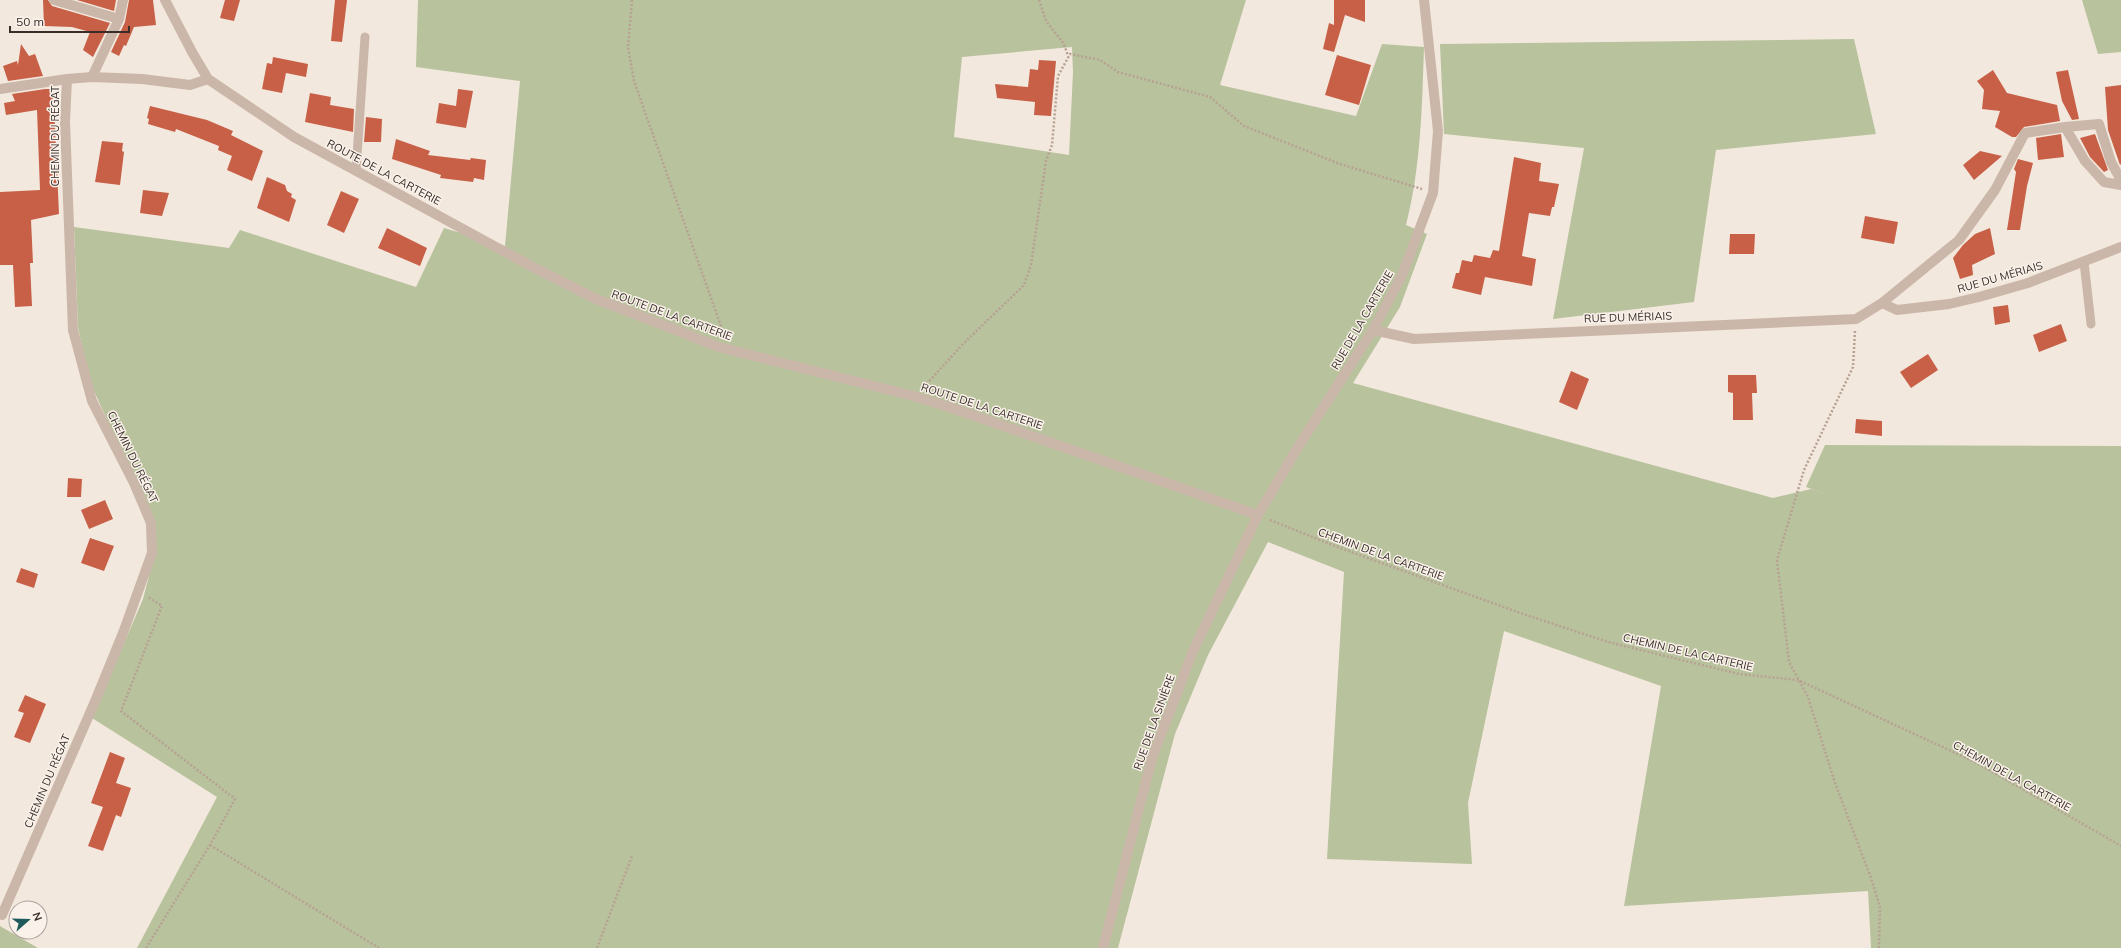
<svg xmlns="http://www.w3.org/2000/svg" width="2121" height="948" font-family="Mulish,sans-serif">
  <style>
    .green { fill: #b8c29d; fill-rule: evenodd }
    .building { fill: #c76047 }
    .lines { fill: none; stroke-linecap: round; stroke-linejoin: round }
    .path { stroke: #b7a193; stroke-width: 2.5; stroke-dasharray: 2 2; stroke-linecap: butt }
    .service { stroke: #cbb7a9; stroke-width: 9 }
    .minor { stroke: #cbb7a9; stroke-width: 10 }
    .tertiary { stroke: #cbb7a9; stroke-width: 10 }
    .labels { text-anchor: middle; stroke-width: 3; stroke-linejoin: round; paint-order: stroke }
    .street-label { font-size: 11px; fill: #382d29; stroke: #faf2ea }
  </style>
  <rect width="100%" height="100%" fill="#f3e8dd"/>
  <path class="green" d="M418,0H1246L1220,85L1356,116L1382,44L1424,47C1422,107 1421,167 1406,225L1427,234L1400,307L1353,383L1773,498L1811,489L1826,494L1806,487L1825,445L2121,446V948H1871L1868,891L1624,906L1661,686L1504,631L1468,803L1472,864L1327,859L1344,572L1268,542L1208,655L1175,734L1118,948H137L217,797L92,718L143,599L154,557L152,519L89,380L78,327L74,227L229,248L240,230L416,287L444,228L505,246L520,81L416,67ZM1072,47L1073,72L1069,155L954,137L962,57Z
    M2082,0H2121V52L2098,54Z
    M1854,39L1876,134L1716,150L1694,302L1553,319L1584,148L1444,134L1440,44Z
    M0,926L38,948H0Z"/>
  <path class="building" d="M43,0H48L52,6L110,23L93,57L83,50L90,32L72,27L44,26Z
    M77,0H116L114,11Z
    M129,0H153L156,25L134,27L126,46L124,45L119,56L111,52L125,22Z
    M225,0H240L234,21L220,18Z
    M335,0H347L342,42L331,41Z
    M1334,0H1365V22L1345,15L1334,52L1323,49L1329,23L1334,25Z
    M21,44L29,56L35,54L43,76L8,81L3,66L17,61L18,65Z
    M1337,55L1371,65L1359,105L1325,95Z
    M273,57L308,64L306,77L286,73L282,93L262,89L267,63L272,64Z
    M1039,60L1056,61L1051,116L1034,115L1035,102L997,98L995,84L1028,87L1030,69L1038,70Z
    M1993,70L2007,93L2057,105L2060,121L2024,127L2016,137H2012L1995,127L2000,111L1982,109L1984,90L1977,81Z
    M2068,70L2079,119L2072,120L2062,101L2056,72Z
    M2121,85V164L2120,165L2108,130L2105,87Z
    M45,89H51L54,105L59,214L31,220L33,263H30L32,306L15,307L13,265H0V192L40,190L37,110L6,115L4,103L15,101L12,94Z
    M458,89L473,91L466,128L436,123L439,103L456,106Z
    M310,93L331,97L330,105L354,109L353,132L305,122Z
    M150,106L207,120L233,131L231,135L263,151L252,181L227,170L232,156L218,150L219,146L176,129L175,132L148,124L149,119L147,118Z
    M366,117L382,119L381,142H364Z
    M2061,134L2064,157L2038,160L2036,138Z
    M2095,134L2108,170L2104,172L2090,157L2080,138Z
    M396,139L430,151L428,155L470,160L471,158L486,160L484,180L474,178L473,182L440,178L441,175L392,159Z
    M102,141L123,143L122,151L124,152L120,185L95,182Z
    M1980,151L2002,156L1974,180L1963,165Z
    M1514,157L1541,163L1539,181L1559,184L1554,207H1552L1550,216L1529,213L1522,256L1536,259L1532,286L1485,277L1481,295L1452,288L1456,273H1459L1462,260L1472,262L1474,255L1490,258L1493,250L1499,251Z
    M2018,159L2033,163L2027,186L2020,230H2007L2016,172L2014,169Z
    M267,177L285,185L287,191L292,194L291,197L296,200L289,222L257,208Z
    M143,190L169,193L162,216L140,213Z
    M341,191L359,199L344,233L327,225Z
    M1865,216L1898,222L1894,244L1861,238Z
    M387,228L427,248L420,266L378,248Z
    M1990,228L1995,254L1972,265L1973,275L1960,279L1953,258L1963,245L1975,234Z
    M1730,234H1755L1754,254H1729Z
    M2008,305L2010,322L1995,325L1993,307Z
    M2061,324L2067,341L2039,352L2033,335Z
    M1928,354L1938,370L1911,388L1900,372Z
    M1571,371L1589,379L1577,410L1559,402Z
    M1728,375H1756L1757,393H1752L1753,420H1733V393L1728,392Z
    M1856,419L1882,421V436L1855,433Z
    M68,478L82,479L81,497H67Z
    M105,500L113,519L89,529L81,510Z
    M90,538L114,546L104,571L81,563Z
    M21,568L38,574L34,588L16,582Z
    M25,695L46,704L30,743L14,737L24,713L18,711Z
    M110,752L125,758L116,783L131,788L121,817L116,815L103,851L88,846L103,807L91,803Z"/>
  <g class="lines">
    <path class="path" d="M632,0L628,47L634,81L722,329V335
      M1039,0L1046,21L1064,44L1068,56
      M1855,331L1853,367L1804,470L1777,560L1789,662L1808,697L1835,783L1871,878L1880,907L1879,948
      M924,387L963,344L1024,285L1031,265L1046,161L1052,145L1058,76L1070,54L1100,60L1118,72L1210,97L1244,126L1340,164L1422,189
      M1270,520L1340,548L1523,614L1608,642L1739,674L1798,680L1977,763L2121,846
      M210,845L379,948
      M146,948L210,845L235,799L121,711L162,606L148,597
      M597,948L632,856"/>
    <path class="service" d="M356,171L365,37
      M2084,262L2091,324"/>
    <path class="minor" d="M54,0L119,19
      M92,77L119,19L123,0
      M0,89L67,79L92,77L142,79L190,85L208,79
      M2065,127L2099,124L2111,162L2121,180
      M1882,303L1959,240L1995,190L2025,133L2065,127L2085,161L2104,182L2121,185
      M1373,330L1414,339L1856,319L1882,303L1897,310L1949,304L1979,297L2028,283L2121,247
      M2,915L96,699L123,633L152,553L151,523L134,483L92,401L73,330L65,122L67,79"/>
    <path class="tertiary" d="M165,0L192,52L208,79L294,137L531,266L594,298L719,347L910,395L952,408L1258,515
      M1103,948L1152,758L1193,651L1258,515L1298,447L1373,330L1403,273L1433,193L1438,131L1424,0"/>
  </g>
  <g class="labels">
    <g class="street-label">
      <text transform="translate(55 136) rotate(-90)" y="4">CHEMIN DU RÉGAT</text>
      <text transform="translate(384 172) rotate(28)" y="4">ROUTE DE LA CARTERIE</text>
      <text transform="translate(2000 277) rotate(-16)" y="4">RUE DU MÉRIAIS</text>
      <text transform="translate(672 315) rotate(20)" y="4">ROUTE DE LA CARTERIE</text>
      <text transform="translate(1628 317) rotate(-2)" y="4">RUE DU MÉRIAIS</text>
      <text transform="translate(1362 320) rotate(-60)" y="4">RUE DE LA CARTERIE</text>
      <text transform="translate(982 406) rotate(18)" y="4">ROUTE DE LA CARTERIE</text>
      <text transform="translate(133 457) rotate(64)" y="4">CHEMIN DU RÉGAT</text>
      <text transform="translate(1381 554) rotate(20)" y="4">CHEMIN DE LA CARTERIE</text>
      <text transform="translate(1688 652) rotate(13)" y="4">CHEMIN DE LA CARTERIE</text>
      <text transform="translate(1154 722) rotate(-70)" y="4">RUE DE LA SINIÈRE</text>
      <text transform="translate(2012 776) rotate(29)" y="4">CHEMIN DE LA CARTERIE</text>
      <text transform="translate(47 781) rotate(-67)" y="4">CHEMIN DU RÉGAT</text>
    </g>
  </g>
  <g transform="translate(28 920) rotate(70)"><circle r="19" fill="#faf2ea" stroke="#aca39d"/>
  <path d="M0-3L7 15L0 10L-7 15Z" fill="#1e5a5b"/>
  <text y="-6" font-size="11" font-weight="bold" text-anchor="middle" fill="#382d29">N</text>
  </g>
  <path d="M10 26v6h119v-6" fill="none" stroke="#382d29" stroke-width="2"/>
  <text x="16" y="26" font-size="12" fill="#382d29" stroke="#faf2ea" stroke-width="3" paint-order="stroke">50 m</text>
</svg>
